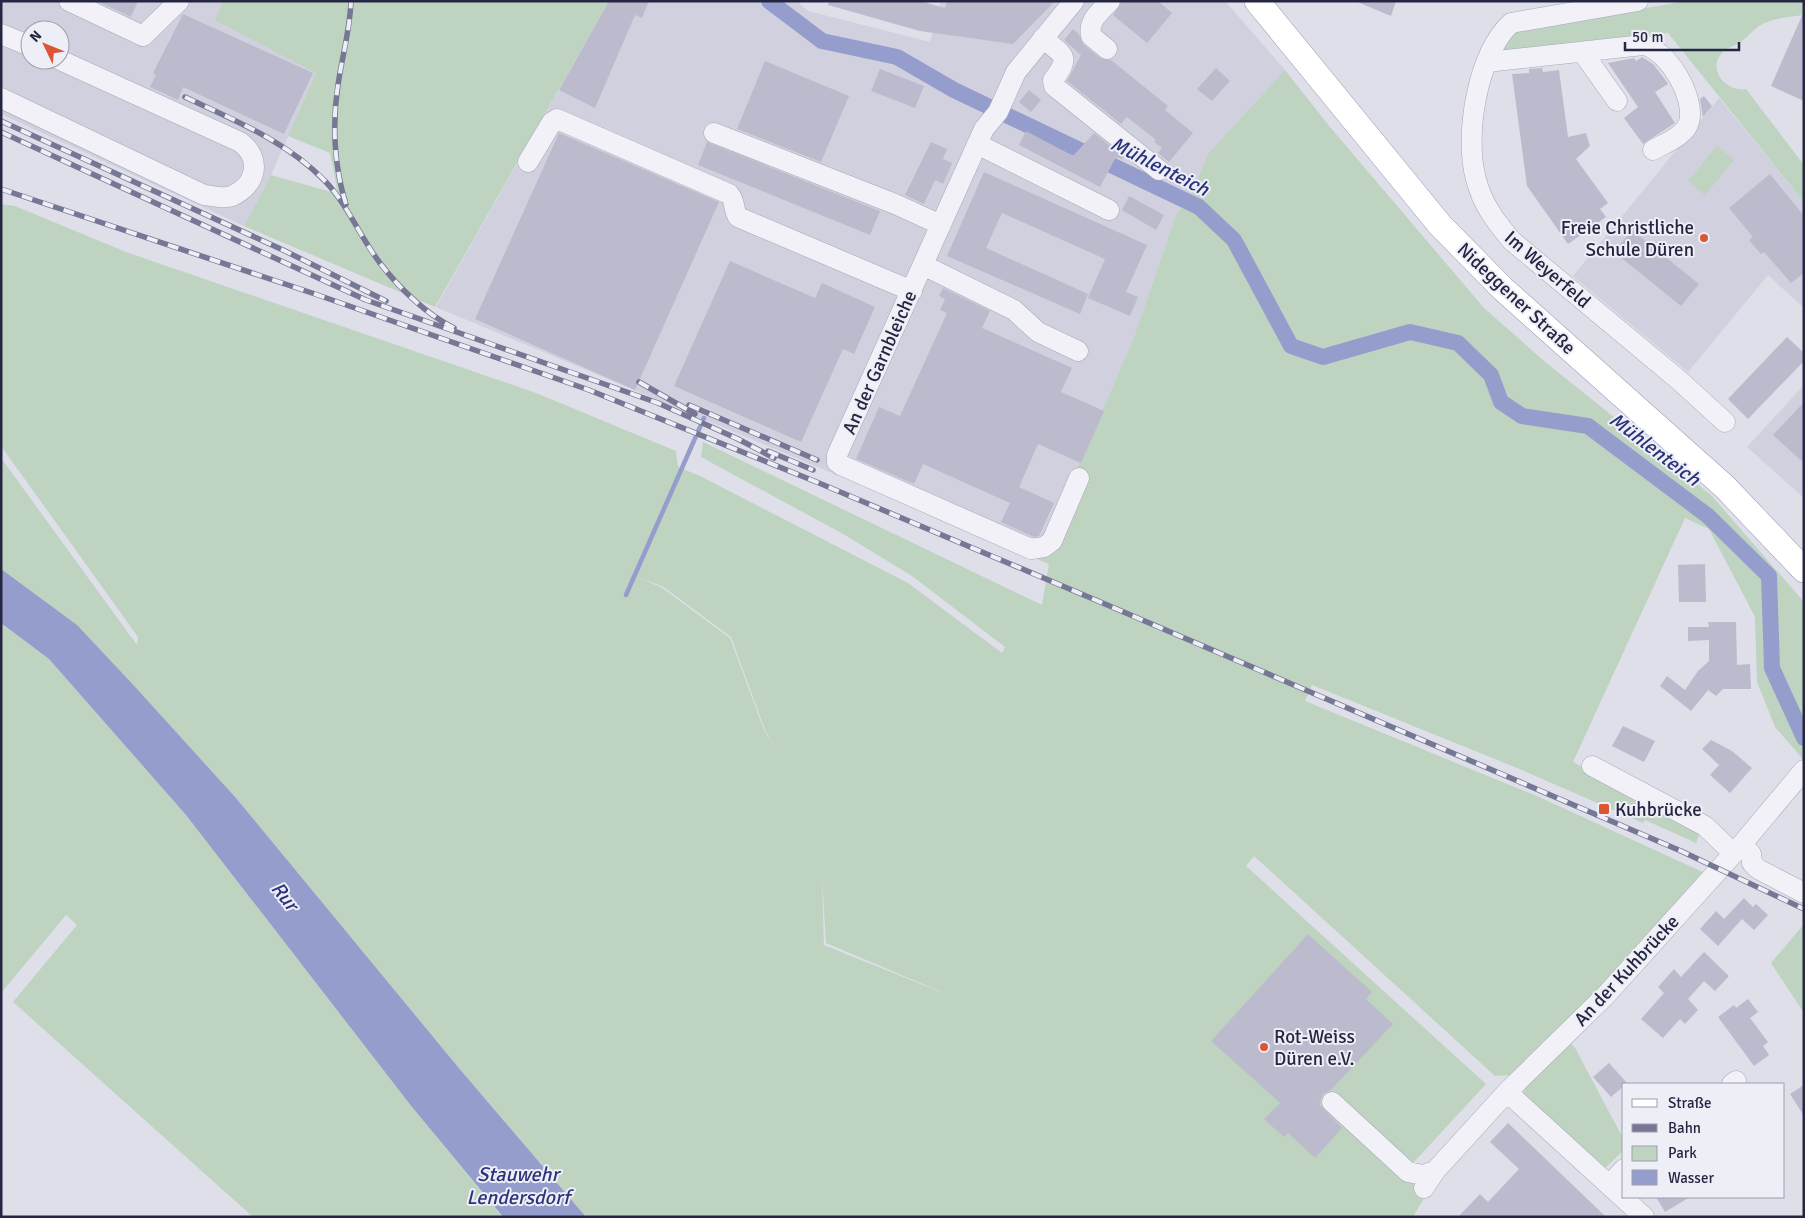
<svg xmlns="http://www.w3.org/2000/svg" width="1805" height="1218" font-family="Signika,sans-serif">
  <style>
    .built { fill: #d0d0de; fill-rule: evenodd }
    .green { fill: #bed4c0; fill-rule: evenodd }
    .water { fill: #959dcd }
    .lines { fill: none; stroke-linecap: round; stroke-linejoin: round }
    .stream { stroke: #959dcd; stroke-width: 4.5 }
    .canal { stroke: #959dcd; stroke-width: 16 }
    .building { fill: #bbbbcd }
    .minor-casing { stroke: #a6a8b7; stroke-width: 21 }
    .major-casing { stroke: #9c9db6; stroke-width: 26 }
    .minor { stroke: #f1f1f7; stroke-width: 20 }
    .major { stroke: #fff; stroke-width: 25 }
    .rail-casing { stroke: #767794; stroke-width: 5.5 }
    .rail { stroke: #eeeef7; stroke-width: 4; stroke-dasharray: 11; stroke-linecap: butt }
    .poi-dot { fill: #dc5635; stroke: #eeeef7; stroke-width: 2 }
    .labels { text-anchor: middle; stroke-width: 4; stroke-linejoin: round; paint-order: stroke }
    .poi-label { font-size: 19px; fill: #252642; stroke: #eeeef7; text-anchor: start }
    .street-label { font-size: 19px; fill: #252642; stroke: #eeeef7 }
    .water-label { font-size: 20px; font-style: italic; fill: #2b337a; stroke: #eeeef7 }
  </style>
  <rect width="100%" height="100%" fill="#dedfe9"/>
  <path class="built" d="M1,1H334L316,73L271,175L244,226L1,114ZM30,30H60V60H30Z
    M609,1H797L808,11L930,42L941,1H1225L1285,70L1209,154L1193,191L1176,215L1133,340L1037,559L436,307Z
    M1719,98L1804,202V308L1768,275L1688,372L1573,276Z
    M1804,385V498L1747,447Z"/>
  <path class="green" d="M223,1H609L435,307L244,226L271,175L338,194L330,153L288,136L316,73L215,20Z
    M1686,1H1804V15C1790,17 1771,18 1759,26C1752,31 1746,39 1739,43C1735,46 1729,47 1725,50C1705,66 1724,92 1746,89L1804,165V202L1668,33L1502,52L1510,32Z
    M1285,70L1330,127L1484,308L1544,361L1711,495L1804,602L1803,759L1775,727L1757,682L1755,617L1709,529L1685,518L1573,762L1701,831L1696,843L1645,820L1643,823L1522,770L1312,685L1305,701L1539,797L1707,874L1600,989L1512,1075L1495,1076L1254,856L1246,866L1486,1084L1402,1175L1429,1190L1413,1217H586L458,1067L236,798L138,690L1,569V458L137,645L138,637L1,446V204L15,206L126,252L536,393L676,451L678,467L700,476L908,583L1002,653L1005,647L912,576L845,535L701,457L703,442L1042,605L1049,564L1037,559L1133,340L1176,215L1193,191L1208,154ZM638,578L662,586L731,637L765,730L776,748L764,730L730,638L661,587ZM822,878L826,943L958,999L824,945Z
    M1717,146L1734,160L1705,195L1688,181Z
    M1,623L49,659L186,815L412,1107L502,1217H253L13,1002L77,925L66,915L1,993Z
    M1804,924V1013L1771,963Z
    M1569,1041L1575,1048L1624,1140V1150L1604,1169L1523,1094L1527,1083Z"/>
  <path class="water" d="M1,569L77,625L138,690L236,798L458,1067L586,1217H503L412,1107L186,815L49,659L1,623Z"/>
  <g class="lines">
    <path class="stream" d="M626,595L704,418"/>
    <path class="canal" d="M769,1L822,41L897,57L954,90L1199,207L1234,240L1291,346L1323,357L1410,332L1458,343L1491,375L1501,402L1522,416L1588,426L1708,516L1769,576L1772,668L1804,738"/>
  </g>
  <path class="building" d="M97,1H138L131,17Z
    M609,1H649L642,18L635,15L595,108L559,90Z
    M829,1H920L945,8L947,1H1055L1013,44L920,31L828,5Z
    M1122,1H1158L1172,13L1147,43L1113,15Z
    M1355,1H1396L1391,16Z
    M1804,11V101L1771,86Z
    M183,14L313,73L284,134L183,87L178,100L150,87L156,75L153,73Z
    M1073,29L1079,34L1084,45L1100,58L1111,60L1168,106L1165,110L1193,133L1169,162L1158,153L1162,148L1154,142L1156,140L1127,117L1121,124L1067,81L1081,55L1064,40Z
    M1642,57L1653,64L1667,82L1668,84L1655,92L1675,123L1643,144L1624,118L1638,107L1608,63L1634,58L1636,61Z
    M765,61L849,96L821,162L737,129Z
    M1216,68L1230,81L1212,101L1197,89Z
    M1542,68L1543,72L1559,70L1568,137L1586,133L1590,146L1576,159L1608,203L1600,209L1606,217L1568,244L1527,186L1512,74L1529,73V69Z
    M880,69L924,86L915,108L871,91Z
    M1029,90L1041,100L1031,112L1019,102Z
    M1704,96L1712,106L1703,117L1700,99Z
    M1026,131L1073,156L1094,133L1124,157L1121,159L1116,157L1100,187L1019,145Z
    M559,133L719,202L635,390L475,319Z
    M707,142L880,211L870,235L698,165Z
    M931,142L947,149L943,159L952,163L943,184L935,180L924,204L905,195Z
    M984,172L1147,245L1126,292L1138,297L1130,316L1088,298L1105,259L1002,213L986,248L1088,294L1080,314L947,256Z
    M1770,174L1804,216V273L1791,283L1764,252L1761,254L1749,240L1753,237L1729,208Z
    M1129,196L1164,215L1156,230L1122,210Z
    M1632,230L1699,284L1681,306L1614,252Z
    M730,261L815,298L822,283L875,307L854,354L843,349L801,442L674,386Z
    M943,288L990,311L982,328L1072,368L1061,392L1104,411L1081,463L1038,444L1019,487L1054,503L1039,536L1034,537L1001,522L1010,503L923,464L914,484L856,459L879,407L900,416L947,313L940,310L945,299L939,296Z
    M1787,337L1804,353V361L1748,419L1728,399Z
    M1804,402V463L1773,435Z
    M1705,564L1706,602H1679L1678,565Z
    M1708,622H1736L1737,665L1750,664L1751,689H1723L1716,696L1708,690L1691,711L1660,686L1667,676L1685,690L1698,671L1709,661V640L1688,641V627H1709Z
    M1623,726L1655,741L1644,762L1612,746Z
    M1711,740L1732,751L1752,768L1730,793L1710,775L1719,765L1702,749Z
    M1744,898L1753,907L1756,904L1768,915L1754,930L1742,919L1718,946L1700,929L1716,911L1724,919Z
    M1308,934L1372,992L1366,999L1393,1024L1331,1090L1323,1094L1319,1104L1342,1128L1315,1158L1288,1133L1284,1137L1264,1119L1280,1103L1211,1041Z
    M1704,952L1729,976L1715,991L1704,981L1688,999L1698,1010L1685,1024L1680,1019L1663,1038L1641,1019L1664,993L1658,987L1674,969L1681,977Z
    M1748,999L1758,1012L1750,1018L1768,1042L1763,1046L1769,1055L1754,1066L1718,1017L1734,1005L1736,1008Z
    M1609,1063L1627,1083L1611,1097L1593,1077Z
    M1804,1085V1116L1790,1094Z
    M1508,1123L1606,1217H1458L1480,1194L1488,1202L1519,1169L1490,1142Z
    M1656,1197H1690L1665,1212Z"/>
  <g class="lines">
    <defs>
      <path id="minor" d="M69,1L143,36L179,1
        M1074,1L1016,72L998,112L984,129L837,455V462L841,465L1031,549L1044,547L1052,541L1079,478
        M1638,1L1511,23C1477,55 1464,136 1476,179C1482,204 1496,222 1512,241L1680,381L1725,422
        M1,34L30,46
        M1043,38C1063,56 1072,55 1053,80L1054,86L1159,170
        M1107,49L1091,36C1088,20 1100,12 1110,1
        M1583,53L1617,101
        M1487,62L1643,45C1667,49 1696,97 1689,122C1685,136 1665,143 1653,150
        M1,98L204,195C213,196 225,199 232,196C257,185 262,158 240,142L60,60
        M714,133L895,204L941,225
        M977,144L1109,210
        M528,162L552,122L557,119L729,194C736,202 733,210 738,217L912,291
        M923,265L1014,310L1038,332L1078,351
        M1592,766L1705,826L1733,853
        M1742,844L1751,854L1752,863L1758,869L1804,893
        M1732,1084L1736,1081
        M1507,1092L1644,1217
        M1332,1102L1408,1172L1423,1175L1435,1171
        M1610,1184L1624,1169
        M1424,1188L1435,1171L1507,1092L1606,995L1742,844L1804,770"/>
      <path id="major" d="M1257,1L1440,225L1503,289L1725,487L1804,570"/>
    </defs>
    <use href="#minor" class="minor-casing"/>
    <use href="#major" class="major-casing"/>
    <use href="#minor" class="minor"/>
    <use href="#major" class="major"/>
    <defs>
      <path id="rail" d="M185,97C234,120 286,141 325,181C348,205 360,237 380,263C399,288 426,314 454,328
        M1,121L283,250L386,301
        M1,132L366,300L658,403L738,439L774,458
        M1,189L315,294L589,390L819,483L1105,604L1681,851L1804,909
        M346,204C334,167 332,123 338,85C342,57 350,30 351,1
        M639,382L695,414
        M689,405L817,460
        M768,451L813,470"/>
    </defs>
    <use href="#rail" class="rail-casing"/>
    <use href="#rail" class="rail"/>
  </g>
  <g class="poi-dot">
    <circle cx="1704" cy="238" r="5"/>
    <rect x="1598" y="803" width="12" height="12" rx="2.5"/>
    <circle cx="1264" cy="1047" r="5"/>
  </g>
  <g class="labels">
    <g class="poi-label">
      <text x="1694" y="234" text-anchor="end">Freie Christliche<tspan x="1694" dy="22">Schule Düren</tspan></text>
      <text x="1615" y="816">Kuhbrücke</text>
      <text x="1274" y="1043">Rot-Weiss<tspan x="1274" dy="22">Düren e.V.</tspan></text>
    </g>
    <g class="street-label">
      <text transform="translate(1548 269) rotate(41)" y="7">Im Weyerfeld</text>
      <text transform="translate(1517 298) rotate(43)" y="7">Nideggener Straße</text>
      <text transform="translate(879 362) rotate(-66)" y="7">An der Garnbleiche</text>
      <text transform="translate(1626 970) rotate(-47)" y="7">An der Kuhbrücke</text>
    </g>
    <g class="water-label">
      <text transform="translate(1160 166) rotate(27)" y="7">Mühlenteich</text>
      <text transform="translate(1655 449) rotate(37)" y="7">Mühlenteich</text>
      <text transform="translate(285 896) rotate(52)" y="7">Rur</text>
      <text x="518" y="1181">Stauwehr<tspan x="518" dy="23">Lendersdorf</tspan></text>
    </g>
  </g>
  <rect width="1805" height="1218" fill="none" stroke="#252642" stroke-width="5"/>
  <rect x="1622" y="1083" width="162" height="115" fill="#eeeef7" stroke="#9e9eaf"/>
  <rect x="1632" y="1099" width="25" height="8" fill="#ffffff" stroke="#9e9eaf"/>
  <text x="1668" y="1108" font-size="15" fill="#252642">Straße</text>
  <rect x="1632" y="1124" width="25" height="8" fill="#767794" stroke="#9e9eaf"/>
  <text x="1668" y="1133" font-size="15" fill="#252642">Bahn</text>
  <rect x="1632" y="1146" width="25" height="15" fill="#bed4c0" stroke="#9e9eaf"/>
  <text x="1668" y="1158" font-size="15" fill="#252642">Park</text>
  <rect x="1632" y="1170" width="25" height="15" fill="#959dcd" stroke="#9e9eaf"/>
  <text x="1668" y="1183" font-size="15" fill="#252642">Wasser</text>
  <g transform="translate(45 45) rotate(313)"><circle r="24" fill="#eeeef7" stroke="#9e9eaf"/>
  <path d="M0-4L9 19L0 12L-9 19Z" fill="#dc5635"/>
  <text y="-8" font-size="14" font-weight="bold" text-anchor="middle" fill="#252642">N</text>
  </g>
  <path d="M1625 42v8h114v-8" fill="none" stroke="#252642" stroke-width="2.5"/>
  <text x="1632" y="42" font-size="15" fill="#252642" stroke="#eeeef7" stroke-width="4" paint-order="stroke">50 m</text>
</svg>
